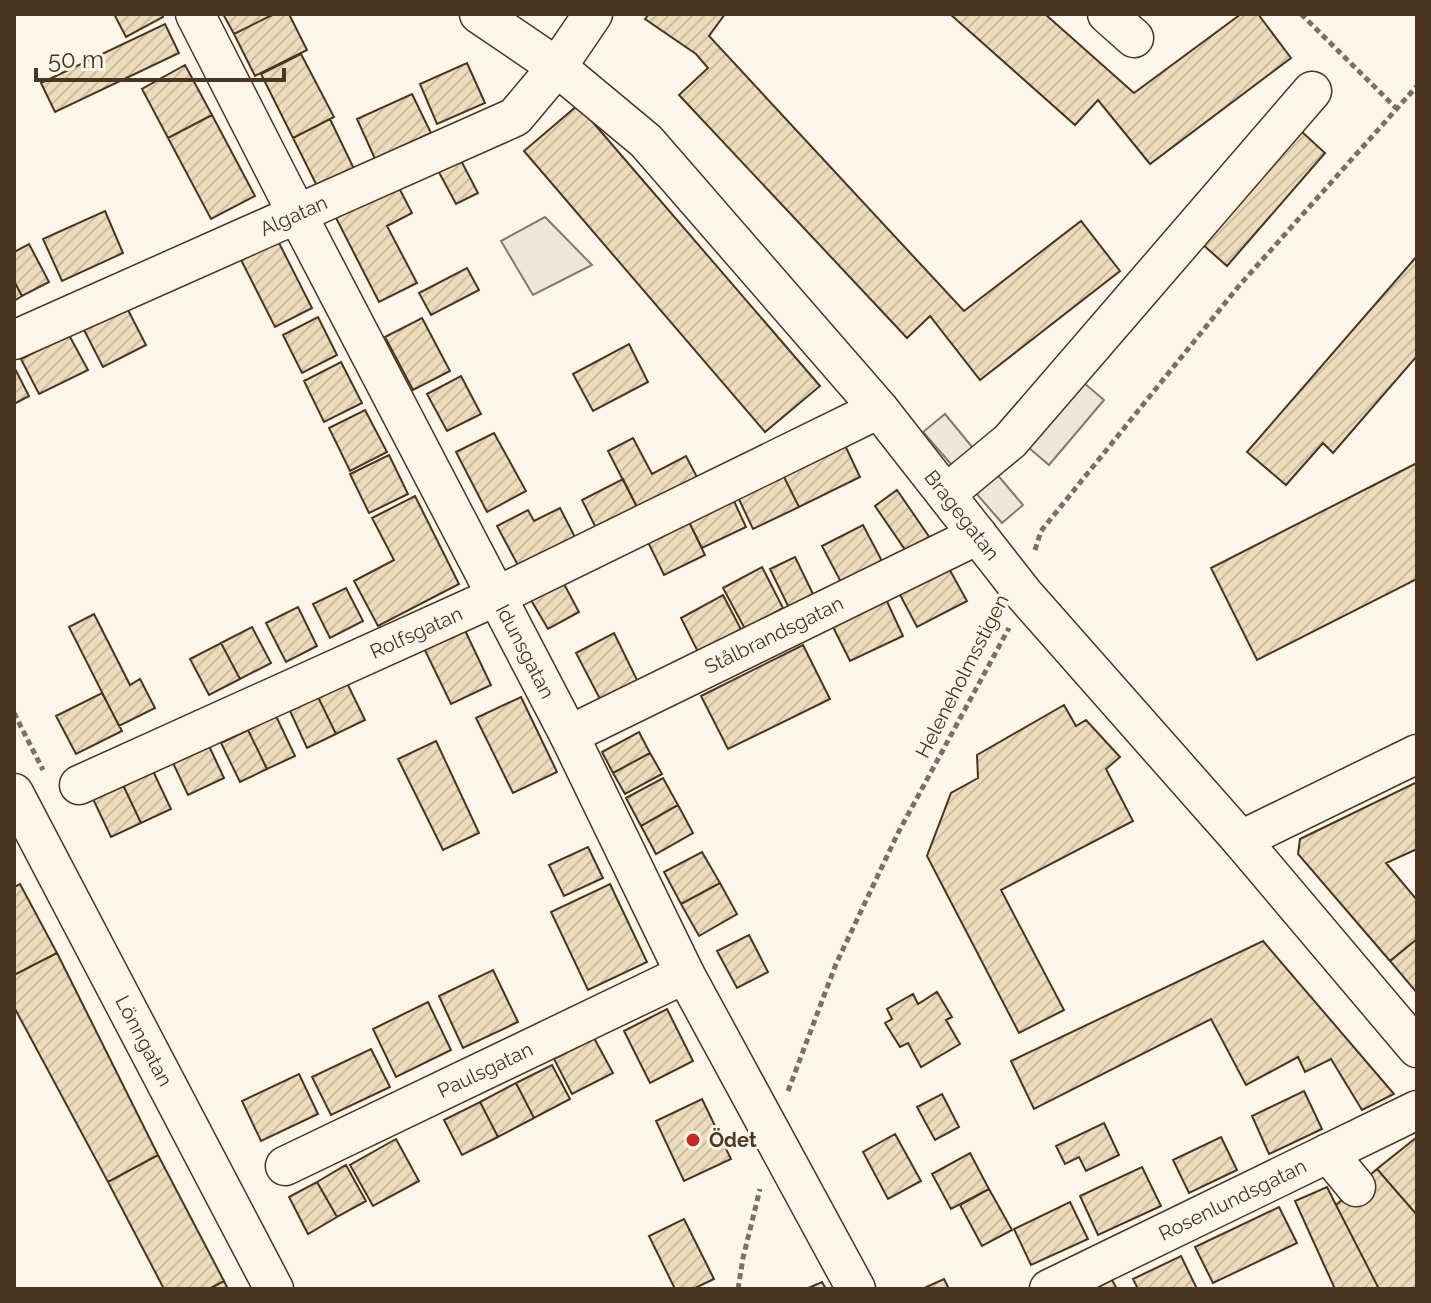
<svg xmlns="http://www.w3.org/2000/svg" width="1431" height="1303" font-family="Raleway,sans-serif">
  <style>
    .parking { fill: #ede7d9; stroke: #887966; stroke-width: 2 }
    .building { fill: url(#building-hatch); stroke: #4a3520; stroke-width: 2 }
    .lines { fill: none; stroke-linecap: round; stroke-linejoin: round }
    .minor-casing { stroke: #4a3520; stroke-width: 41 }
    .path { stroke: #7f6f5c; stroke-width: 5; stroke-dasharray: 6 4; stroke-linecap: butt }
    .minor { stroke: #fbf6e9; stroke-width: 38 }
    .poi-dot { fill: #c62828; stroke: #fbf6e9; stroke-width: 3 }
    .labels { text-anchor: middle; stroke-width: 6; stroke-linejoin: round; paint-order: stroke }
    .street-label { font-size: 20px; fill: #4a3520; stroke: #fbf6e9 }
    .poi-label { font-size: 20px; font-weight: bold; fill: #4a3520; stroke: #fbf6e9; text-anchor: start }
  </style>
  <defs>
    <pattern id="building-hatch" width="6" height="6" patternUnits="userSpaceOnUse" patternTransform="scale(2)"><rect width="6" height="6" fill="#ecdcbc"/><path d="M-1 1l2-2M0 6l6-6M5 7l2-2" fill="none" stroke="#ccbda1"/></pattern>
  </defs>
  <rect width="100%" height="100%" fill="#fbf6e9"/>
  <path class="parking" d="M545,217L592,265L533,295L501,241Z
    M1084,383L1104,400L1049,465L1029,448Z
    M945,414L977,453L957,471L923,432Z
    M990,466L1023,505L1002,523L968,484Z"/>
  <path class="building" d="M114,14H162L163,17L126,37Z
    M223,14H274L234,34Z
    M274,14H289L307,50L255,76L234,34Z
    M649,14H725L709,36L964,311L1081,221L1120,271L980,380L930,316L907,338L679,95L708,68L696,54L645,19Z
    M950,14H1045L1134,93L1241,14H1258L1291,58L1150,164L1098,100L1075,125Z
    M165,24L179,53L55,112L41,83Z
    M301,54L334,117L293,138L261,74Z
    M467,63L485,103L437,124L420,84Z
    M185,65L212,115L168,138L142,89Z
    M412,94L431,133L375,159L357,119Z
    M578,105L820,386L765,432L524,151Z
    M212,115L255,196L211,219L168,138Z
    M330,119L355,171L318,188L293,138Z
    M1301,131L1325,153L1227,266L1202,244Z
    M457,153L478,193L456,204L435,165Z
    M396,182L412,213L387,226L417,283L379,302L334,214Z
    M105,211L123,253L62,281L43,239Z
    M276,237L312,308L275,327L239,256Z
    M29,244L49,282L22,296L14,281V252Z
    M1417,256V356L1333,453L1323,443L1286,485L1247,452Z
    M467,268L479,290L431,315L419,293Z
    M14,281L22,296L14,301Z
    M127,308L146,345L103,367L84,330Z
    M318,317L337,355L302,373L283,335Z
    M422,318L450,371L413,390L385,337Z
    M69,335L88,370L39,394L21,359Z
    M629,344L648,382L593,411L573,374Z
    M341,362L362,403L324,422L304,381Z
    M14,367L29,396L14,404Z
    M461,376L481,414L447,431L427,394Z
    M365,410L387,452L350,471L329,428Z
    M494,433L526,491L487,512L456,452Z
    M633,438L652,474L686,456L700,483L640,513L608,451Z
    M843,441L860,477L799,507L781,471Z
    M389,455L408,494L369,513L350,474Z
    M1417,463V579L1257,660L1211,568Z
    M781,471L799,507L753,529L736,493Z
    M623,479L640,513L599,534L582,500Z
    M897,490L930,538L908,554L875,506Z
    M415,496L459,584L378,626L354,581L394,560L372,518Z
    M733,499L746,527L702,548L688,520Z
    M560,508L578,543L521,571L497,526L528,510L534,521Z
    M688,520L705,555L664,575L647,540Z
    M863,525L883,563L842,584L822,546Z
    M795,557L815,598L790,610L770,569Z
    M947,565L967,601L917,627L898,591Z
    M762,567L783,608L745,629L723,588Z
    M563,582L579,612L548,629L531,600Z
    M346,588L363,621L330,638L313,604Z
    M723,595L745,637L702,660L681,618Z
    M884,595L903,636L850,661L830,621Z
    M298,607L317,646L286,662L266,623Z
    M94,614L130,685L140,679L155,708L119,726L69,627Z
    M460,620L491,685L451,704L420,640Z
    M252,627L271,663L240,679L221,643Z
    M614,633L638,682L601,701L576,653Z
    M221,643L240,679L209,695L190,659Z
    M803,645L830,699L728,749L701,696Z
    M347,683L365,720L336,734L318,697Z
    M102,693L122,731L76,754L56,716Z
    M318,697L336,734L307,748L290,711Z
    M521,697L557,772L513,793L476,718Z
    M1064,705L1076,726L1086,720L1120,757L1106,769L1133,821L1001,890L1064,1010L1019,1033L927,856L951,793L978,778L977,755Z
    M276,716L295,756L267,769L248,730Z
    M248,730L267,769L240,782L221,743Z
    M639,732L650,753L613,773L602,752Z
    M436,741L479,833L443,850L398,759Z
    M209,746L224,778L188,795L173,763Z
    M650,753L662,774L625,794L613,773Z
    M153,771L171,809L141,823L123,785Z
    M663,778L678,805L641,826L626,798Z
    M1417,782V849L1386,863L1417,900V939L1390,961L1298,854L1300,839Z
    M123,785L141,823L111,837L93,799Z
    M678,805L693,833L656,854L641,826Z
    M588,847L603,878L564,896L549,865Z
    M702,852L720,883L681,904L664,872Z
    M720,883L737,914L699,936L681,904Z
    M20,884L57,953L14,975V887Z
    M610,884L647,962L588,990L551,912Z
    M749,935L768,972L737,988L717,951Z
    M1417,939V993L1390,961Z
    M1263,941L1394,1094L1362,1110L1331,1059L1305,1072L1298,1057L1246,1085L1211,1019L1034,1109L1011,1061Z
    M57,953L158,1155L108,1182L14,1007V975Z
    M493,970L518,1022L463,1048L439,996Z
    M937,992L952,1017L946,1020L960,1044L921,1067L908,1043L900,1047L885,1023L892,1019L887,1009L913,994L918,1004Z
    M428,1002L451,1050L396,1077L373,1029Z
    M667,1009L693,1061L650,1083L624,1031Z
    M594,1038L613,1073L572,1094L554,1059Z
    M371,1049L390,1087L331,1115L312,1077Z
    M552,1065L570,1099L534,1118L516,1083Z
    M299,1074L318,1114L261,1141L242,1101Z
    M516,1083L534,1118L498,1137L480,1102Z
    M1304,1091L1322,1129L1269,1154L1252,1116Z
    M942,1094L959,1127L935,1140L917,1107Z
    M702,1099L731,1159L684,1181L656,1121Z
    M480,1102L498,1137L462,1155L444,1120Z
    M1104,1123L1119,1155L1086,1171L1079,1157L1065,1164L1056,1146Z
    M895,1134L921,1181L888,1199L863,1152Z
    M1221,1137L1237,1170L1189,1193L1173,1160Z
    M1417,1137V1215L1377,1169Z
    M396,1139L419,1181L373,1206L350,1165Z
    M970,1153L989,1189L951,1209L932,1174Z
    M158,1155L224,1281L209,1289H164L108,1182Z
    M346,1165L366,1201L337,1217L317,1182Z
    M1142,1167L1161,1206L1098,1235L1080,1196Z
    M1377,1169L1417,1215V1289H1379L1336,1205Z
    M317,1182L337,1217L308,1234L289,1197Z
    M1327,1187L1336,1205L1379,1289H1335L1295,1201Z
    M989,1189L1012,1230L982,1246L960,1205Z
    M1070,1202L1088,1239L1031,1265L1014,1229Z
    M1279,1207L1297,1243L1213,1283L1195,1247Z
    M684,1219L714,1279L693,1289H675L649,1236Z
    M1181,1256L1197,1289H1138L1133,1279Z
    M944,1279L949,1289H922Z
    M1112,1280L1117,1289H1094Z
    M224,1281L228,1289H209Z
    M822,1282L826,1289H806Z"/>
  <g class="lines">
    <defs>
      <g id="minor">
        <path id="s1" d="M195,14L297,214L569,735L685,974L856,1289"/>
        <path id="s2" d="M479,14L557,67L646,141L879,409L1023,593L1241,840L1417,1048"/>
        <path d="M1107,14L1134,38"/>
        <path id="s3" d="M14,340L515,117L557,67L593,14"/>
        <path d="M946,494L1010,441L1312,91"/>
        <path id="s4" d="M569,735L978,535"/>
        <path id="s5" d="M79,785L497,596L879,409"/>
        <path id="s6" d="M14,793L274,1289"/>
        <path d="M1241,840L1417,754"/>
        <path d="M1328,1153L1356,1187"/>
        <path id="s7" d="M285,1166L685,974"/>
        <path id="s8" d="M1049,1289L1417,1110"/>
      </g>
    </defs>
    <use href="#minor" class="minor-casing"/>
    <path class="path" d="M1301,14L1396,108
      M1035,550L1041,531L1238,287L1417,86
      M14,713L43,770
      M788,1091L836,964L898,833L1009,628
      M738,1289L743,1258L760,1189"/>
    <use href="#minor" class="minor"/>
  </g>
  <circle class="poi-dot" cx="693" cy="1140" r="8"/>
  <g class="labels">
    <g class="street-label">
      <text dy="7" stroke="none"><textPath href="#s3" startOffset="306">Algatan</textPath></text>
      <text dy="7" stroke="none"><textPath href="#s2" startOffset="700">Bragegatan</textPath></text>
      <text dy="7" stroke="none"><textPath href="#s5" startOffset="370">Rolfsgatan</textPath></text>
      <text dy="7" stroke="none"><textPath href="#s4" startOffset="228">Stålbrandsgatan</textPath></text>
      <text dy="7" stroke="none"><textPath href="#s1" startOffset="718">Idunsgatan</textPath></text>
      <text transform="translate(962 676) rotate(-63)" y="7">Heleneholmsstigen</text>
      <text dy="7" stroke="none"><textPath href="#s6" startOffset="280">Lönngatan</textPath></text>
      <text dy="7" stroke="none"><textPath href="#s7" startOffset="222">Paulsgatan</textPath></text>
      <text dy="7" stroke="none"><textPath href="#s8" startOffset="204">Rosenlundsgatan</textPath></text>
    </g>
    <g class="poi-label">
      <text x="709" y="1147">Ödet</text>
    </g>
  </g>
  <rect width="1431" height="1303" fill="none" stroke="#4a3520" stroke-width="32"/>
  <path d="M36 68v12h248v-12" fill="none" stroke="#4a3520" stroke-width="4"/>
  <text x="48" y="68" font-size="24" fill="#4a3520" stroke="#fbf6e9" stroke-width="6" paint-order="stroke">50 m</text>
</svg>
